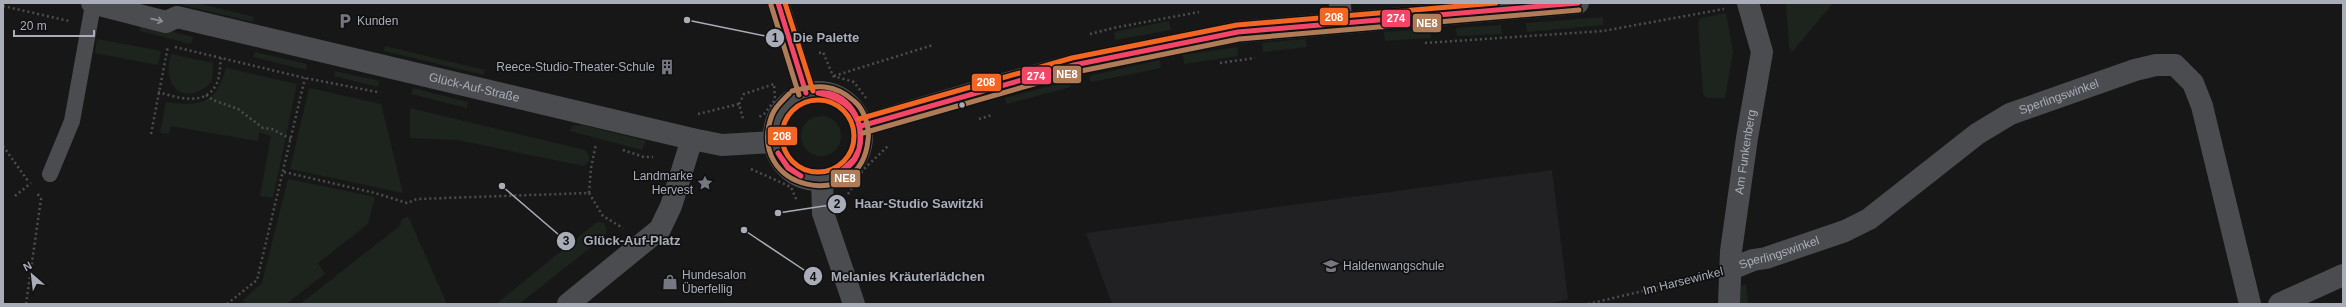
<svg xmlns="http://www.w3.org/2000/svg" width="2346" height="307" font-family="Helvetica,sans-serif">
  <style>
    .built { fill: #212123 }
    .green { fill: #1d241e }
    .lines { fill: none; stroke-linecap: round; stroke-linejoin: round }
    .path { stroke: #4d4e52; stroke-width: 2.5; stroke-dasharray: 2 3; stroke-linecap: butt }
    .service { stroke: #4b4c50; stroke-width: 16 }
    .minor { stroke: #4b4c50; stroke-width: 22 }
    .bus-1-casing { stroke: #111113; stroke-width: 8 }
    .bus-2-casing { stroke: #111113; stroke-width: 8 }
    .bus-3-casing { stroke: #111113; stroke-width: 8 }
    .bus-1 { stroke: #f34667; stroke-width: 5 }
    .bus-2 { stroke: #b07c57; stroke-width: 5 }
    .bus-3 { stroke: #f26522; stroke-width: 5 }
    .oneway { stroke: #8c9099 }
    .bus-dot { fill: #a8adb8; stroke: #111113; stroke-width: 1.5 }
    .labels { text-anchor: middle; stroke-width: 3.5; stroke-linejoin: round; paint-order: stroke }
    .poi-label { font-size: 12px; fill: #a8adb8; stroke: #111113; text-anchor: start }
    .street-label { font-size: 12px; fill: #a8adb8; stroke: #111113 }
    .leader { fill: none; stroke: #a8adb8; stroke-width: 1.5 }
    .callout-dot { fill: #a8adb8; stroke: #111113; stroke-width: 1.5 }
    .mark-label { font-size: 12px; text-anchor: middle; font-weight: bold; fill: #111 }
    .callout-label { font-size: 13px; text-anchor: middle; font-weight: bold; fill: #a8adb8; stroke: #111113; stroke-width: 3.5; stroke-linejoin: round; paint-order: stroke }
    .line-badge { stroke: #111113; stroke-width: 1.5 }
    .badge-label { font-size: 11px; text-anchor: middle; font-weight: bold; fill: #fff }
  </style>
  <rect width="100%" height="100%" fill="#171717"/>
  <path class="built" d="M1552,170L1568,299L1547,304H1112L1086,233Z"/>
  <path class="green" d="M183,3H198L254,17L253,22L182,5Z
    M1786,3H1833L1792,52L1789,47Z
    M1726,13L1733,52L1725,98H1707L1703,94L1698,23L1701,18Z
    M1603,17V25L1527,32L1526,23Z
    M1169,21L1171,30L1115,40L1114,32Z
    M141,24L193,37L191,44L140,31Z
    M1501,25L1502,34L1457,36L1456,28Z
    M1430,29L1431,38L1385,41L1384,32Z
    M97,39L161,51L158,65L95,53Z
    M1306,39L1307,47L1263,52L1262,43Z
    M385,46L485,70L484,75L384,51Z
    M1237,47L1238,56L1184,64L1183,55Z
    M255,52L307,64L306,70L253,57Z
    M171,54L213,63L212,82C184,108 161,87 171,54Z
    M1160,60L1161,68L1091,82L1089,76Z
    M226,68L297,84L273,198L260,196L271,136L259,132L258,141L171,126L169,134L160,133L166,102C200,107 216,104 226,68Z
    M335,71L379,81L378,87L334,76Z
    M1070,81L1071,87L1007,104L1005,98Z
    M309,88L381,104L403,193L290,169Z
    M413,88L468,102L467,108L411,94Z
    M410,108L585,150L589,156V161L584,166L457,140L410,138Z
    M801 136a20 20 0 1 1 40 0a20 20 0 1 1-40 0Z
    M582,125L646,141L642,150L570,131L572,126Z
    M288,179L375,197L368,224L318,263L325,274L286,304H246L243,300L262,283Z
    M408,216L447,304H300L401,225V220Z
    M597,222L604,223L607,230L604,237L519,304H496Z
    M1746,284L1748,304H1740L1741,286Z"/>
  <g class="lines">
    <path class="path" d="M3,6L69,21
      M1090,34L1113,28L1199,12
      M1425,43L1603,31L1724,9
      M175,47L305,78L377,92
      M819,53L823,52L833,76L854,82L866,98
      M1220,63L1255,58
      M834,76L933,45
      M158,92C178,98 206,107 217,83C220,76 220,65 221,58
      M206,95L213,100L238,109L263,128L272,129L291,139
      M739,104L744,94L774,84L775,100L764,114L759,117
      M698,114L739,104L743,119
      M979,119L992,115
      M151,134L168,46
      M3,146L28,181
      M623,150L644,157H653
      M751,169L791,187L797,201
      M284,172L375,193L407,203L417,199L589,193L591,168L596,144
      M589,193L603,216L623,228
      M848,194L863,170L889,145
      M15,196L31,183
      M26,304L41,199L37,193
      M227,304L257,280L305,78
      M1588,304L1706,276"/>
    <path class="service" d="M50,174L72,121L93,5"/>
    <g class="minor">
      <path id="s1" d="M92,3L166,22L177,17L692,139L722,145L774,142"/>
      <path d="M778,3L806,93"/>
      <path d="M1340,3L1341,22"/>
      <circle cx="818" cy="136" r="44"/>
      <path d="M861,126L996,86L1074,65L1238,32L1578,3"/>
      <path d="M822,179L823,213L854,304"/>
      <path id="s2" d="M1731,269L1753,260L1766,258L1845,231L1869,219L1977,134L2010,114L2135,70L2156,65H2175L2193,83L2202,106L2250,304"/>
      <path d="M568,304L660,229L671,206L692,139"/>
      <path id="s3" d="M1729,304L1731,251L1747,138L1762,52L1748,3"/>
      <path d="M2279,304L2343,275"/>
    </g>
    <defs>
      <path id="bus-1" d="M778,3L806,93
        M818,93C848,99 865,116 859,149
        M818,93C847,89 867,123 859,149
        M861,126L1074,65L1238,32L1578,3
        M778,153L788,168L801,176
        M778,153L788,167L801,176
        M840,172L854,159L859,149
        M840,172C850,167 857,159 859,149"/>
      <path id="bus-2" d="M771,5L799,95
        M789,94C783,100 775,107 772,115C744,191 861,215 868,140C870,127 864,109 854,101C834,83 817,85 792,91
        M863,133L1076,72L1239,39L1579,10"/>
      <path id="bus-3" d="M785,3L813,91
        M782 136a36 36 0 1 1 72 0a36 36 0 1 1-72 0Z
        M859,119L1072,58L1237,25L1496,3"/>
    </defs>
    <use href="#bus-1" class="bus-1-casing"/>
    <use href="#bus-2" class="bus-2-casing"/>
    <use href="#bus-3" class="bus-3-casing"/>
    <use href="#bus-1" class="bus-1"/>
    <use href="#bus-2" class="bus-2"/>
    <use href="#bus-3" class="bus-3"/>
  </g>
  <defs><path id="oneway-shaft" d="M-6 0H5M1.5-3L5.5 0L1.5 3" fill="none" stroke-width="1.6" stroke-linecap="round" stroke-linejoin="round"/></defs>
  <use class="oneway" href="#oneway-shaft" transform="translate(157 20) rotate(13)"/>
  <defs>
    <symbol id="parking-bare" viewBox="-9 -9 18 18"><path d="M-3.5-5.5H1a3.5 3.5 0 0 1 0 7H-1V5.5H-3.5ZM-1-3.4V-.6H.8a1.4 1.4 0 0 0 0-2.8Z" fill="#757880" stroke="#111113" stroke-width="2.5" paint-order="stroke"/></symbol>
    <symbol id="building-bare" viewBox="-9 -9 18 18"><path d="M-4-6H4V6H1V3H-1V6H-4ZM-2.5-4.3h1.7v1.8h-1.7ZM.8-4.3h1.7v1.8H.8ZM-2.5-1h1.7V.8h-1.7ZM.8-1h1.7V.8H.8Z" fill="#757880" stroke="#111113" stroke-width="2.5" paint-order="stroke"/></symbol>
    <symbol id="sight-bare" viewBox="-9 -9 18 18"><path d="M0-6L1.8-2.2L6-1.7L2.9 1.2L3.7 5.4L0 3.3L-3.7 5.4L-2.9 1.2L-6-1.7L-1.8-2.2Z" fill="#757880" stroke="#111113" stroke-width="2.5" paint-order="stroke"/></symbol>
    <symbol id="school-bare" viewBox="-9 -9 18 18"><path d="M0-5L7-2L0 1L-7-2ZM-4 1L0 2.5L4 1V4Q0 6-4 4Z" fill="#757880" stroke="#111113" stroke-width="2.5" paint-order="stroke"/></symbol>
    <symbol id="shop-bare" viewBox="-9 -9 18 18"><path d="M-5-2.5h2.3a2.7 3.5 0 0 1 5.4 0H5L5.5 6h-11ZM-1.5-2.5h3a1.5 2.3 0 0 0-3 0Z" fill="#757880" stroke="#111113" stroke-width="2.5" paint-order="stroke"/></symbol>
  </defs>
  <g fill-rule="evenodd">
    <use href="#parking-bare" x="334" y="10" width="22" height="22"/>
    <use href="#building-bare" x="656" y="56" width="22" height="22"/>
    <use href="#sight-bare" x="694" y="172" width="22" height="22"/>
    <use href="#school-bare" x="1320" y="255" width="22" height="22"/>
    <use href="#shop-bare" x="659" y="271" width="22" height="22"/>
  </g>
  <circle class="bus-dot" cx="962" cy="105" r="3.5"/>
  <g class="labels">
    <g class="poi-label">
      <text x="357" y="25">Kunden</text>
      <text x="655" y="71" text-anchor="end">Reece-Studio-Theater-Schule</text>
      <text x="693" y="180" text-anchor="end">Landmarke<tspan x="693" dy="14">Hervest</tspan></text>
      <text x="1343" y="270">Haldenwangschule</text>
      <text x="682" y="279">Hundesalon<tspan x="682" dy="14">Überfellig</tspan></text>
    </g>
    <g class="street-label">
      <text dy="4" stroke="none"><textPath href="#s1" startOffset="394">Glück-Auf-Straße</textPath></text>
      <text dy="4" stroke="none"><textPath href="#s2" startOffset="375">Sperlingswinkel</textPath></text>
      <text dy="4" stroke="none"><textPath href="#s3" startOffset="153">Am Funkenberg</textPath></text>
      <text dy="4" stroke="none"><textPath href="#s2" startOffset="51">Sperlingswinkel</textPath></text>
      <text transform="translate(1683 281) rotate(-14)" y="4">Im Harsewinkel</text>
    </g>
  </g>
  <path class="leader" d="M687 20L775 38M778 213L837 204M502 186L566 241M744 230L813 276"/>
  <g class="callout-dot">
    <circle cx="687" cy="20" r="4"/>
    <circle cx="778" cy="213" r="4"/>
    <circle cx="502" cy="186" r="4"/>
    <circle cx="744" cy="230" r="4"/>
    <circle cx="775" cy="38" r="10"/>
    <circle cx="837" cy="204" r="10"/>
    <circle cx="566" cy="241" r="10"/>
    <circle cx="813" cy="276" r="10"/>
  </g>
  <g class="mark-label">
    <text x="775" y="42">1</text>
    <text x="837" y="208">2</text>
    <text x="566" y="245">3</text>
    <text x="813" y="281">4</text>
  </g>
  <g class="callout-label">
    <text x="826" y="42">Die Palette</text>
    <text x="919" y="208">Haar-Studio Sawitzki</text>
    <text x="632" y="245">Glück-Auf-Platz</text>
    <text x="908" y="281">Melanies Kräuterlädchen</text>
  </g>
  <g class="line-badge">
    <rect x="1319" y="7" width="30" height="19" rx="4" fill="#f26522"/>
    <rect x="1381" y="9" width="30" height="19" rx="4" fill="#f34667"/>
    <rect x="1412" y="13" width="30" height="20" rx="4" fill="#b07c57"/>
    <rect x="1052" y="65" width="30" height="19" rx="4" fill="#b07c57"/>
    <rect x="1021" y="66" width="31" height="19" rx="4" fill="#f34667"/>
    <rect x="971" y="73" width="31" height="19" rx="4" fill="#f26522"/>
    <rect x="767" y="126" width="31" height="20" rx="4" fill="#f26522"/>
    <rect x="830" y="169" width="31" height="19" rx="4" fill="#b07c57"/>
  </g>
  <g class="badge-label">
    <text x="1334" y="21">208</text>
    <text x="1396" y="22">274</text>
    <text x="1427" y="27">NE8</text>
    <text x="1067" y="78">NE8</text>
    <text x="1036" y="80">274</text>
    <text x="986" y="86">208</text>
    <text x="782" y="140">208</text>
    <text x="845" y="182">NE8</text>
  </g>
  <rect width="2346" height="307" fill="none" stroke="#a8adb8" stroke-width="8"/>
  <g transform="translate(32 275) rotate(332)" stroke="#111113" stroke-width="3" paint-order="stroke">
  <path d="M0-3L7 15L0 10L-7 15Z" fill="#a8adb8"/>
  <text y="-6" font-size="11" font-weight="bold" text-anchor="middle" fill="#a8adb8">N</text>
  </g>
  <path d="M14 30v6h80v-6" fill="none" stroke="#a8adb8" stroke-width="2"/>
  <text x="20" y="30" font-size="12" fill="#a8adb8" stroke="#111113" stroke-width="3" paint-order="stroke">20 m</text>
</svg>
